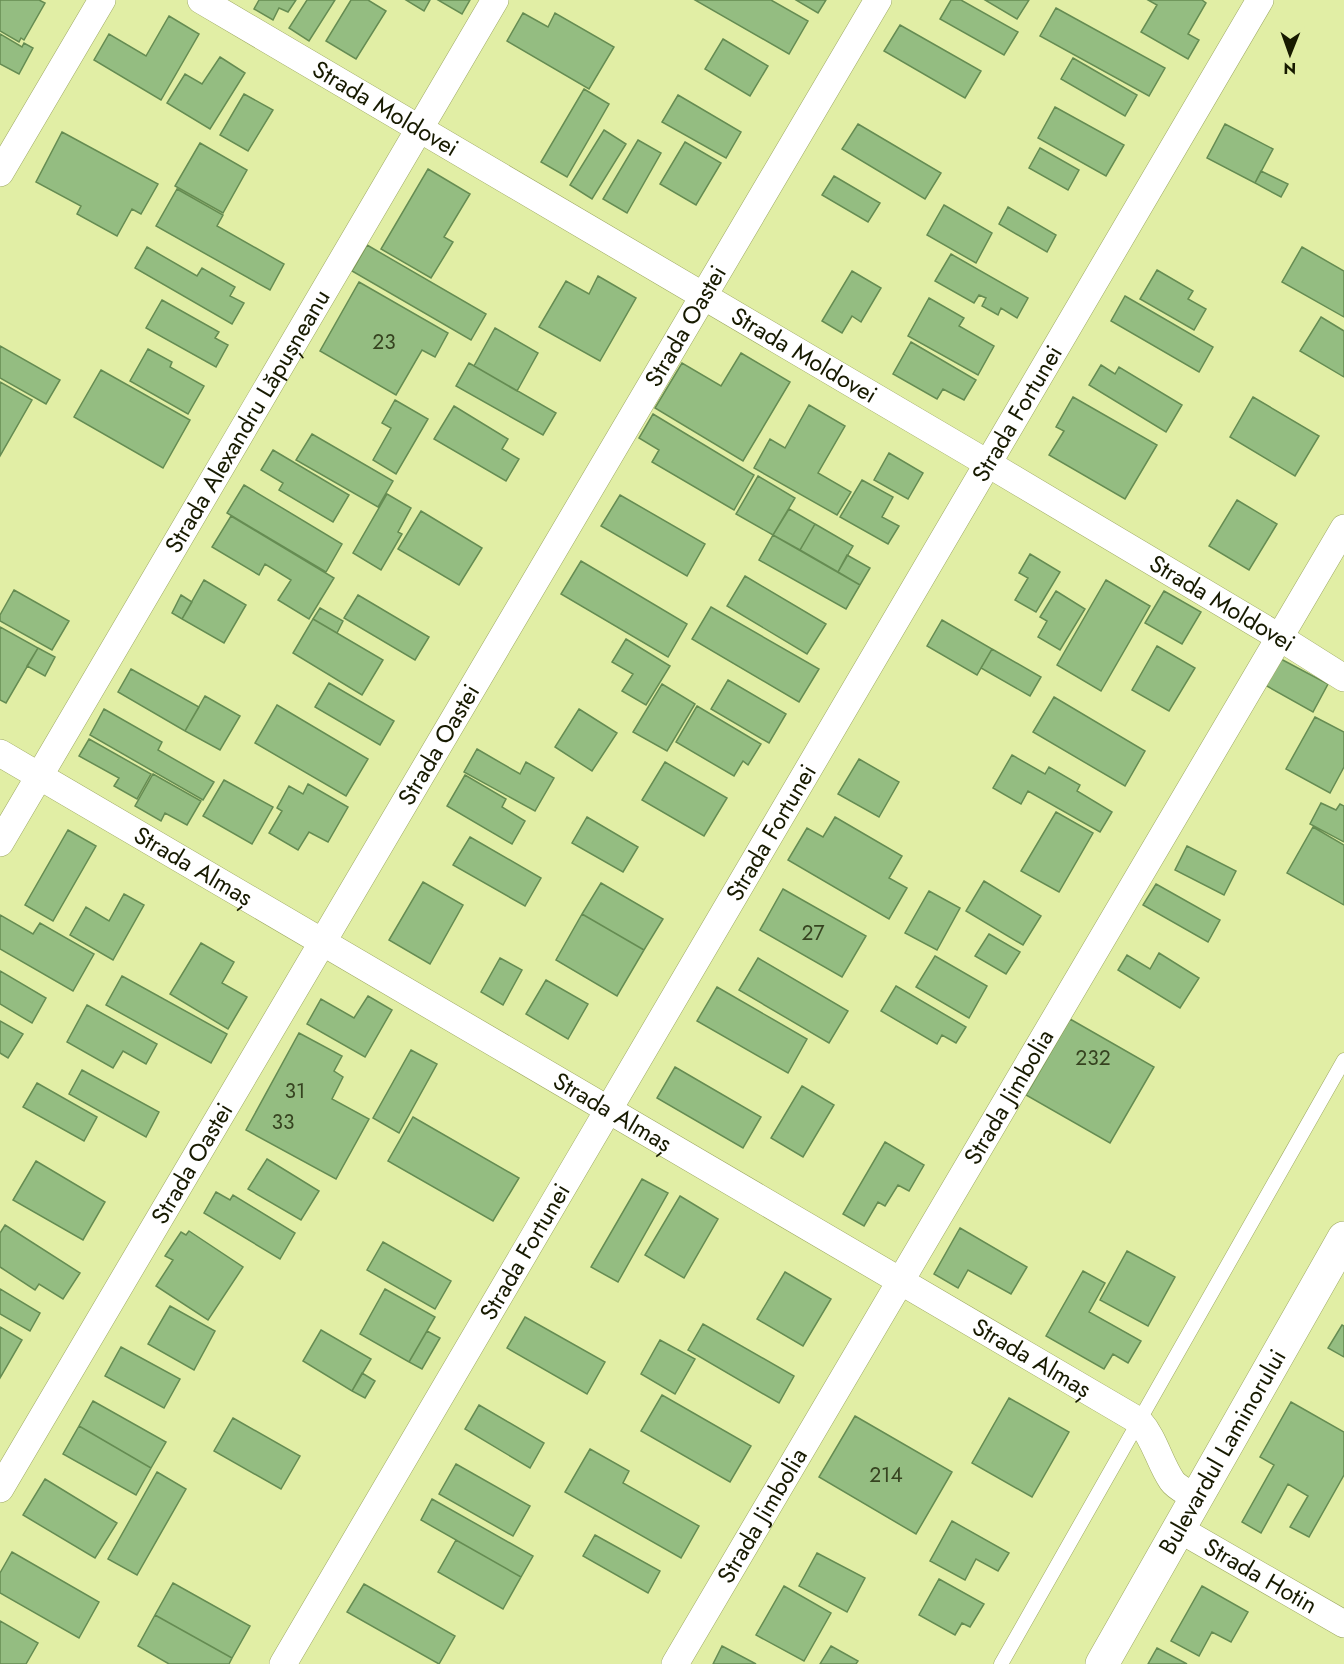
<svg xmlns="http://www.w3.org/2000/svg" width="1344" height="1664" font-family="Jost,sans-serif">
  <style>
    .building { fill: #94bd81; stroke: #658c52; stroke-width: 1.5 }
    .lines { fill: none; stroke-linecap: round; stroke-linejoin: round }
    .service-casing { stroke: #9ea963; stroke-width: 15 }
    .minor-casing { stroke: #9ea963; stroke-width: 28 }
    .tertiary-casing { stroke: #9ea963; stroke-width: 34 }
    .service { stroke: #fff; stroke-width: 14 }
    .minor { stroke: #fff; stroke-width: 27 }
    .tertiary { stroke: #fff; stroke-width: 33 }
    .labels { text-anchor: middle; stroke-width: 5; stroke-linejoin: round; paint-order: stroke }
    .number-label { font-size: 21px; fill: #364320 }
    .street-label { font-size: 24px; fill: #171a00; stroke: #e1eea5 }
  </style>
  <rect width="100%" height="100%" fill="#e1eea5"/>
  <path class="building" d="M0,0H39L45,3L24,40L21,38L19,42L0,31Z
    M259,0H296L288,12L279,8L273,20L254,9Z
    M307,0H335L309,41L289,28Z
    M351,0H368L386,11L356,59L326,41Z
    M406,0H430L424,11Z
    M438,0H470L462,14Z
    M695,0H771L808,21L789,54Z
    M796,0H826L818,13Z
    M951,0H961L1018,32L1004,55L940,19Z
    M985,0H1029L1017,19Z
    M1148,0H1202L1206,3L1188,34L1199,40L1188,59L1141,32L1157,5Z
    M1056,8L1165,68L1149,96L1040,36Z
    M523,13L548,27L555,13L614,47L589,89L507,41Z
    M169,16L199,34L161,100L94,60L109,34L146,56Z
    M900,25L981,71L965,98L884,51Z
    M0,34L22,47L24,43L33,48L19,74L0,64Z
    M723,39L768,66L750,96L705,69Z
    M220,57L245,73L210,129L167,103L185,74L202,84Z
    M1073,58L1137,95L1125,116L1061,79Z
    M584,89L609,104L567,177L541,162Z
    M244,94L273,110L248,151L220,135Z
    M678,95L741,132L726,158L662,122Z
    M1055,107L1124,145L1106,176L1038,138Z
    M858,124L941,173L925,199L842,149Z
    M1225,124L1273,149L1255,183L1207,158Z
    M604,130L626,144L592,199L570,185Z
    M62,132L158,184L141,214L132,209L117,236L77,214L81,206L36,182Z
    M638,140L661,153L627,213L603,199Z
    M685,142L721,163L696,205L660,184Z
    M200,143L247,170L223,213L175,186Z
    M1040,148L1079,170L1068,190L1029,168Z
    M428,169L470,194L444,237L453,242L431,278L381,249Z
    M1261,171L1288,184L1281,197L1255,183Z
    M834,176L880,203L868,222L822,195Z
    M177,189L223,215L217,226L284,264L270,290L156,226Z
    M944,205L992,233L976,263L927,235Z
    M1008,207L1056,235L1047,252L999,224Z
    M367,245L486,314L471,340L352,271Z
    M147,247L197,276L202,268L235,287L230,296L244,303L232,324L135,268Z
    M1302,247L1344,271V317L1282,282Z
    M951,254L1028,298L1017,318L1001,308L998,315L982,306L986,298L979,295L974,303L935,281Z
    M1157,270L1193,291L1188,299L1206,309L1194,330L1140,299Z
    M852,271L881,288L861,322L852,316L842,333L822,321Z
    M598,276L636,298L600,361L539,327L566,281L589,294Z
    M359,282L448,333L435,357L422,350L396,395L320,351Z
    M1125,296L1213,347L1199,372L1111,321Z
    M929,298L964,318L959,326L994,346L978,375L908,336Z
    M162,300L219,332L215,338L228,345L216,367L146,328Z
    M1321,317L1344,331V377L1300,351Z
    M495,328L538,353L517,391L474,366Z
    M911,342L976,380L964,400L943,389L937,399L893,374Z
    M0,346L60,380L46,404L0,378Z
    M148,349L172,362L170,367L204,386L188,414L130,381Z
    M741,353L790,382L743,461L655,408L682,363L721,386Z
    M469,363L556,413L543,435L456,386Z
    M1101,365L1115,374L1119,367L1182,405L1166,432L1089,385Z
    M101,370L190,420L163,468L74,417Z
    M0,382L32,400L0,456Z
    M1073,397L1157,445L1125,499L1049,455L1064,431L1056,427Z
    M1253,397L1319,436L1295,476L1230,437Z
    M395,400L428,419L396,474L373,460L391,428L382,423Z
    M809,405L845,426L818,473L851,492L837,515L754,468L770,439L785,448Z
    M454,406L508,439L502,449L519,459L506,481L434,439Z
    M653,414L754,475L734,510L652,462L659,450L639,438Z
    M312,434L393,481L378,507L296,460Z
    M273,450L349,495L333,522L279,490L283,483L261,470Z
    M889,453L923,473L908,499L874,480Z
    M758,476L795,498L773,535L736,514Z
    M862,480L893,497L882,517L899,526L888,544L840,517Z
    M244,485L342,544L326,572L227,513Z
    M387,494L411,508L398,532L402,534L381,570L353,553Z
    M620,495L705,544L687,576L601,526Z
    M1237,500L1277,524L1249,570L1209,546Z
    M789,509L815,524L800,550L773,535Z
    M421,511L482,548L459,585L398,549Z
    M231,516L334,578L309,619L278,600L291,580L265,564L259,575L212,547Z
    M815,524L853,546L838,572L800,550Z
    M773,535L860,585L846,609L759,560Z
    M1030,554L1060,572L1036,612L1015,600L1028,578L1019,573Z
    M847,555L870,568L860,585L838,572Z
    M581,561L687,624L668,657L561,594Z
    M745,576L826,624L807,654L727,606Z
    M204,580L246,605L224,643L182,619Z
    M1106,580L1150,606L1101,691L1057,665Z
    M14,590L69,621L52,650L0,621V615Z
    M1056,591L1085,609L1060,650L1038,637L1047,621L1040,617Z
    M1164,591L1201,612L1182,644L1145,623Z
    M181,595L192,602L182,619L172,613Z
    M358,595L429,637L415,660L344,618Z
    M711,607L819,669L799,702L692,639Z
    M320,608L343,621L337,633L313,619Z
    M313,619L383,660L362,695L293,653Z
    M942,620L992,649L977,675L927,646Z
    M0,627L38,648L6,703L0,700Z
    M626,639L670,666L646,705L622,691L633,674L612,662Z
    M1157,646L1195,668L1169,711L1132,690Z
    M38,648L55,657L45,676L27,666Z
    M992,649L1041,677L1030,696L981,668Z
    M1279,658L1328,684L1313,712L1265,685Z
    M131,669L199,707L185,731L118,692Z
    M728,680L786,714L769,743L711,709Z
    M329,683L394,721L380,745L315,707Z
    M662,684L695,704L667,751L633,732Z
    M205,696L240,716L220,750L185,731Z
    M1054,697L1145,751L1125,786L1033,732Z
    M277,705L368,759L346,796L255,743Z
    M697,706L761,744L748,765L743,761L734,776L676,742Z
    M104,709L162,742L158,750L214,782L203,800L90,735Z
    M579,709L617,733L592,771L555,747Z
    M1315,717L1344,732V767L1330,793L1286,769Z
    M89,739L151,774L137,799L114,786L119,778L79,756Z
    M477,749L520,774L526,762L554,778L535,811L464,772Z
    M1012,755L1045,774L1049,767L1080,785L1077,791L1112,812L1100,832L1028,791L1021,804L993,788Z
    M859,759L899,782L879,817L838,794Z
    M665,762L727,798L704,836L642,800Z
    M153,774L201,801L187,825L165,813L161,821L135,806Z
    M465,775L506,799L502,807L525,821L512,844L447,806Z
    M224,780L273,807L252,844L203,816Z
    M308,784L348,807L328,842L309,832L298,850L269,833L282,811L277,808L289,786L303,794Z
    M1321,803L1336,810L1340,804L1344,806V842L1310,824Z
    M1056,812L1093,833L1059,892L1021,871Z
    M587,817L638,847L623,872L572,843Z
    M835,817L902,856L889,878L907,888L889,919L788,860L807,828L823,837Z
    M1313,827L1344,845V905L1287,873Z
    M68,830L96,846L53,921L25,905Z
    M470,837L541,878L525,906L453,865Z
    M1187,846L1236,871L1224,895L1175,870Z
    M984,881L1041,916L1023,945L966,911Z
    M423,882L463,905L430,964L389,940Z
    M601,883L663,919L644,950L582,914Z
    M1156,884L1220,920L1208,942L1143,905Z
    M783,889L866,936L842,977L760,930Z
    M929,891L960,908L937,950L905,933Z
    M124,894L144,905L113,960L70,935L86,907L109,921Z
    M582,914L644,950L617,996L556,960Z
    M0,915L33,934L40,923L94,954L73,991L0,949Z
    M989,934L1020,952L1006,974L975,956Z
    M201,943L234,962L222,983L247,997L228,1029L170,994Z
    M1159,953L1199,978L1180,1008L1118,970L1127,955L1150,969Z
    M935,956L987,986L969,1018L916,987Z
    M500,958L522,970L503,1005L481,992Z
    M758,958L848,1011L829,1043L739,990Z
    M0,971L46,998L32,1023L0,1004Z
    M122,976L227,1034L211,1063L106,1005Z
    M546,980L588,1004L568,1039L526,1014Z
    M896,986L966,1027L956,1043L942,1035L937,1044L881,1011Z
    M717,987L807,1039L788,1073L697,1021Z
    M368,996L392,1010L365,1057L307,1024L321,999L354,1018Z
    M87,1005L157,1044L146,1064L123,1051L113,1068L67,1042Z
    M1070,1019L1154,1067L1110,1143L1026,1095Z
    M0,1021L23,1034L8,1058L0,1053Z
    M299,1033L342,1056L334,1071L343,1077L332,1099L369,1119L336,1179L246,1130Z
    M411,1050L437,1064L399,1133L373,1118Z
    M675,1067L761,1117L743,1148L657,1098Z
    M82,1070L159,1112L146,1137L69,1094Z
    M37,1083L97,1117L84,1141L23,1107Z
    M802,1086L834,1105L803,1157L771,1138Z
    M413,1117L519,1178L493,1221L388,1161Z
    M885,1142L924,1165L909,1191L898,1185L885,1206L878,1202L864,1226L843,1214Z
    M267,1159L319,1191L301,1220L248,1189Z
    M36,1161L105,1202L83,1240L13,1200Z
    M642,1179L668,1193L618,1282L591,1267Z
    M216,1192L230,1200L233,1195L295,1233L280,1259L204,1213Z
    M680,1196L718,1219L684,1278L645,1255Z
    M5,1225L80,1273L63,1299L39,1284L35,1290L0,1267V1233Z
    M960,1228L1027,1267L1011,1294L968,1270L958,1288L934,1274Z
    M189,1231L243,1267L208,1320L156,1286L173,1260L165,1256L181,1232L186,1235Z
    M383,1242L451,1281L435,1309L367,1270Z
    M1127,1251L1175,1277L1148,1326L1100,1300Z
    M1083,1271L1105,1283L1089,1312L1141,1341L1128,1363L1113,1354L1104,1369L1046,1336Z
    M785,1272L831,1299L803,1346L757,1319Z
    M0,1289L40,1313L30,1331L0,1314Z
    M385,1289L435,1317L409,1362L360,1334Z
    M170,1306L215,1331L194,1370L148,1344Z
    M525,1317L605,1362L587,1394L507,1348Z
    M703,1324L794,1376L779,1403L688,1350Z
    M1342,1325L1344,1326V1357L1328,1348Z
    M0,1327L22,1340L0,1378Z
    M321,1330L371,1359L352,1391L303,1361Z
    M427,1331L440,1338L422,1369L409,1362Z
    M660,1340L695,1359L675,1394L641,1374Z
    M121,1347L180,1379L164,1408L105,1376Z
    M362,1373L375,1381L365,1398L352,1391Z
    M662,1395L751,1446L730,1482L641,1431Z
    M1009,1398L1069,1432L1032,1497L972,1463Z
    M93,1401L166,1442L151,1468L79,1426Z
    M1291,1402L1344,1432V1475L1309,1537L1290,1527L1308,1496L1288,1484L1261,1533L1242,1522L1274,1465L1260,1457Z
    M479,1405L544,1443L530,1468L465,1429Z
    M855,1416L952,1472L916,1534L819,1477Z
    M233,1418L300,1456L281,1489L214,1451Z
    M79,1426L151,1468L136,1495L63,1454Z
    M590,1449L629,1471L623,1483L699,1526L681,1558L565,1492Z
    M456,1464L530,1506L513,1536L439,1494Z
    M157,1472L186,1489L137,1575L108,1559Z
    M45,1479L117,1523L95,1558L23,1515Z
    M432,1499L533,1556L521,1577L421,1520Z
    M952,1521L1009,1553L998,1571L976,1559L965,1580L930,1561Z
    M595,1535L660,1571L648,1593L583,1556Z
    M456,1540L521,1577L503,1609L438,1572Z
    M12,1552L99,1602L79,1638L0,1593V1573Z
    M817,1553L865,1578L847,1612L799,1586Z
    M939,1579L984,1604L970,1627L962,1623L955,1635L919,1615Z
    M173,1583L250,1626L232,1658L155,1615Z
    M364,1584L455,1636L439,1664L347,1612Z
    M784,1586L831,1613L804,1661L756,1635Z
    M1202,1586L1248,1612L1231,1642L1212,1632L1199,1656L1171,1641Z
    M155,1615L232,1658L229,1664H169L138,1646Z
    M0,1621L38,1643L26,1664H0Z
    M722,1646L756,1664H713Z
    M831,1646L858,1661L856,1664H820Z
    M1157,1648L1187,1664H1148Z"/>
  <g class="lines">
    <defs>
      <path id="service" d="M1001,1664L1344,1060"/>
      <g id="minor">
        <path id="s1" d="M201,0L987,463L1279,637L1344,678"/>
        <path d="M0,173L102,0"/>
        <path id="s2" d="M0,753L1139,1421C1155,1439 1159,1462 1172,1481C1177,1488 1189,1493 1196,1498"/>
        <path id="s3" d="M0,843L495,0"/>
        <path id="s4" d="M0,1489L878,0"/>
        <path id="s5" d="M1179,1529L1344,1624"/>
        <path id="s6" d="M283,1664L1260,0"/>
        <path id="s7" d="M675,1664L1344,528"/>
      </g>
      <g id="tertiary">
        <path id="s8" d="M1102,1664L1344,1238"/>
      </g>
    </defs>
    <use href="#service" class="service-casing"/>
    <use href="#minor" class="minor-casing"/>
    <use href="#tertiary" class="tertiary-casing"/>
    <use href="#service" class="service"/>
    <use href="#minor" class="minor"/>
    <use href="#tertiary" class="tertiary"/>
  </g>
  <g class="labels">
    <g class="number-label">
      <text x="384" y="349">23</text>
      <text x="813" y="940">27</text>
      <text x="1093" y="1065">232</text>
      <text x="295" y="1098">31</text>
      <text x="283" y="1129">33</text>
      <text x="886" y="1482">214</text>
    </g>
    <g class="street-label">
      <text dy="8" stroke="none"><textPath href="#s1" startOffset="214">Strada Moldovei</textPath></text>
      <text dy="8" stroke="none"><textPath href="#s4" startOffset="1350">Strada Oastei</textPath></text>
      <text dy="8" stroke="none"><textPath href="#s1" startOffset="700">Strada Moldovei</textPath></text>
      <text dy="8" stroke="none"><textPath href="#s6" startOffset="1450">Strada Fortunei</textPath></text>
      <text dy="8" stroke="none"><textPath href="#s3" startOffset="489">Strada Alexandru Lăpușneanu</textPath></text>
      <text dy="8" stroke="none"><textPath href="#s1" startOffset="1186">Strada Moldovei</textPath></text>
      <text dy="8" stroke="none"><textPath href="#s4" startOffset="864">Strada Oastei</textPath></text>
      <text dy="8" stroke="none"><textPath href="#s6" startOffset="964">Strada Fortunei</textPath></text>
      <text dy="8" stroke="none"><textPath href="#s2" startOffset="224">Strada Almaș</textPath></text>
      <text dy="8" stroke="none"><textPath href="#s7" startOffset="658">Strada Jimbolia</textPath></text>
      <text dy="8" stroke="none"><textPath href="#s2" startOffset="710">Strada Almaș</textPath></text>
      <text dy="8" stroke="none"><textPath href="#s4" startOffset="378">Strada Oastei</textPath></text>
      <text dy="8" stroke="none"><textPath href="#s6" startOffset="478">Strada Fortunei</textPath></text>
      <text dy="8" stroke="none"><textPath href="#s2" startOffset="1196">Strada Almaș</textPath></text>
      <text dy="8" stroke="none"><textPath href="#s8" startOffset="244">Bulevardul Laminorului</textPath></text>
      <text dy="8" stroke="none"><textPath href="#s7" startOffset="172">Strada Jimbolia</textPath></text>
      <text dy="8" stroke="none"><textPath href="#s5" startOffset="94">Strada Hotin</textPath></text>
    </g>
  </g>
  <g transform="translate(1290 54) rotate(181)" stroke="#e1eea5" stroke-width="4.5" paint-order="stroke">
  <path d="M0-4.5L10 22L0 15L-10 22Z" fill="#171a00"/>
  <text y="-9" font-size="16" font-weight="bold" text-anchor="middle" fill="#171a00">N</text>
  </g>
</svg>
